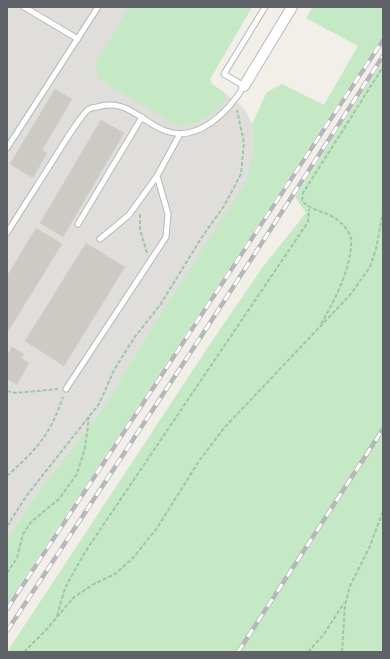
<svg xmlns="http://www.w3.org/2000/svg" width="390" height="659" font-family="'Alegreya Sans',sans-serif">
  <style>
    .industrial { fill: #e0deda }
    .green { fill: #c5e8c5 }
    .building { fill: #cccac5; stroke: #d6d1c6 }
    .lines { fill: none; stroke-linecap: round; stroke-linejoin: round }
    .lane-casing { stroke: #b5b8bc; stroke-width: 7 }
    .street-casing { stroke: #b5b8bc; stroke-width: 12 }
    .path { stroke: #9cc7a9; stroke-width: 2; stroke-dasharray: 4 2; stroke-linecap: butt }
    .lane { stroke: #fff; stroke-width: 5 }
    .street { stroke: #fff; stroke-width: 10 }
    .rail-casing { stroke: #b6b7b8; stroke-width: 4.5 }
    .rail { stroke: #fff; stroke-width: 3; stroke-dasharray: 9; stroke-linecap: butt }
  </style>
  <rect width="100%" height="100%" fill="#f1efe8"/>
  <path class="industrial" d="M7,7H252L210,79L212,84L244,108L252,124L253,153L248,181L165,307L100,413L39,491L7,539Z"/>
  <path class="green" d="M129,7H252L210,79L212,84L225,93L226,99C215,115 194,128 174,124L99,79L95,65Z
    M313,7H383V35L7,604V539L39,491L100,413L165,307L247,181L253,153L252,124L267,92L282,84L324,105L358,46L306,18Z
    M383,61V652H7L210,344L262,268L306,213L295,197Z"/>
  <path class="building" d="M55,89L72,99L42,150L47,153L33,178L10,164Z
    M101,120L124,133L63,237L40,223Z
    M36,228L62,244L7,333V276Z
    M86,243L125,267L64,366L25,341Z
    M12,347L24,354L21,358L29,363L17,384L7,379V356Z"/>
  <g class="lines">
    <defs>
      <path id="lane" d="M24,7L78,39
        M7,148L98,7
        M78,224L142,117
        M7,233C25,204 44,175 62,146C68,137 81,115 89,109C91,108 95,107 97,107C127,98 141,122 166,131C198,143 229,111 244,86L224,74L265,7
        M100,239L129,215L157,176
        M66,389L166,237L168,214L157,176L180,134"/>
      <path id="street" d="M244,86L292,7"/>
    </defs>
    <use href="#lane" class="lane-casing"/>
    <use href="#street" class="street-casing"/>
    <path class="path" d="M140,214V230L147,253
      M321,324C334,302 353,265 351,238C350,234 345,226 341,223C330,211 314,213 302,201L303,193L383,67
      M7,391L16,393L58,389
      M7,476C37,449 50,435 63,397
      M7,526L27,495L99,404L114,370L134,338L160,305L202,237L224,206L241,174L244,143L237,110
      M7,573L17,558L23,534L31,522L59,499L77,474L85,448L89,417
      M57,616L65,588L85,552L308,222L309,209
      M24,652L46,630L74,597L94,584L115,574L133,558L157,528L199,461L224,428L350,295L370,267L376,249L383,212
      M308,652L324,634L344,603
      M342,652L345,605L350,586L370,546L383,511"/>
    <use href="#lane" class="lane"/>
    <use href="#street" class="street"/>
    <defs>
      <path id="rail" d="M7,609L383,40
        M7,631L206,329L383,56
        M238,652L383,429"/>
    </defs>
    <use href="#rail" class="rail-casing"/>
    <use href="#rail" class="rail"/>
  </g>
  <rect width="390" height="659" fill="none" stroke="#5f6368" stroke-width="16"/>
</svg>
